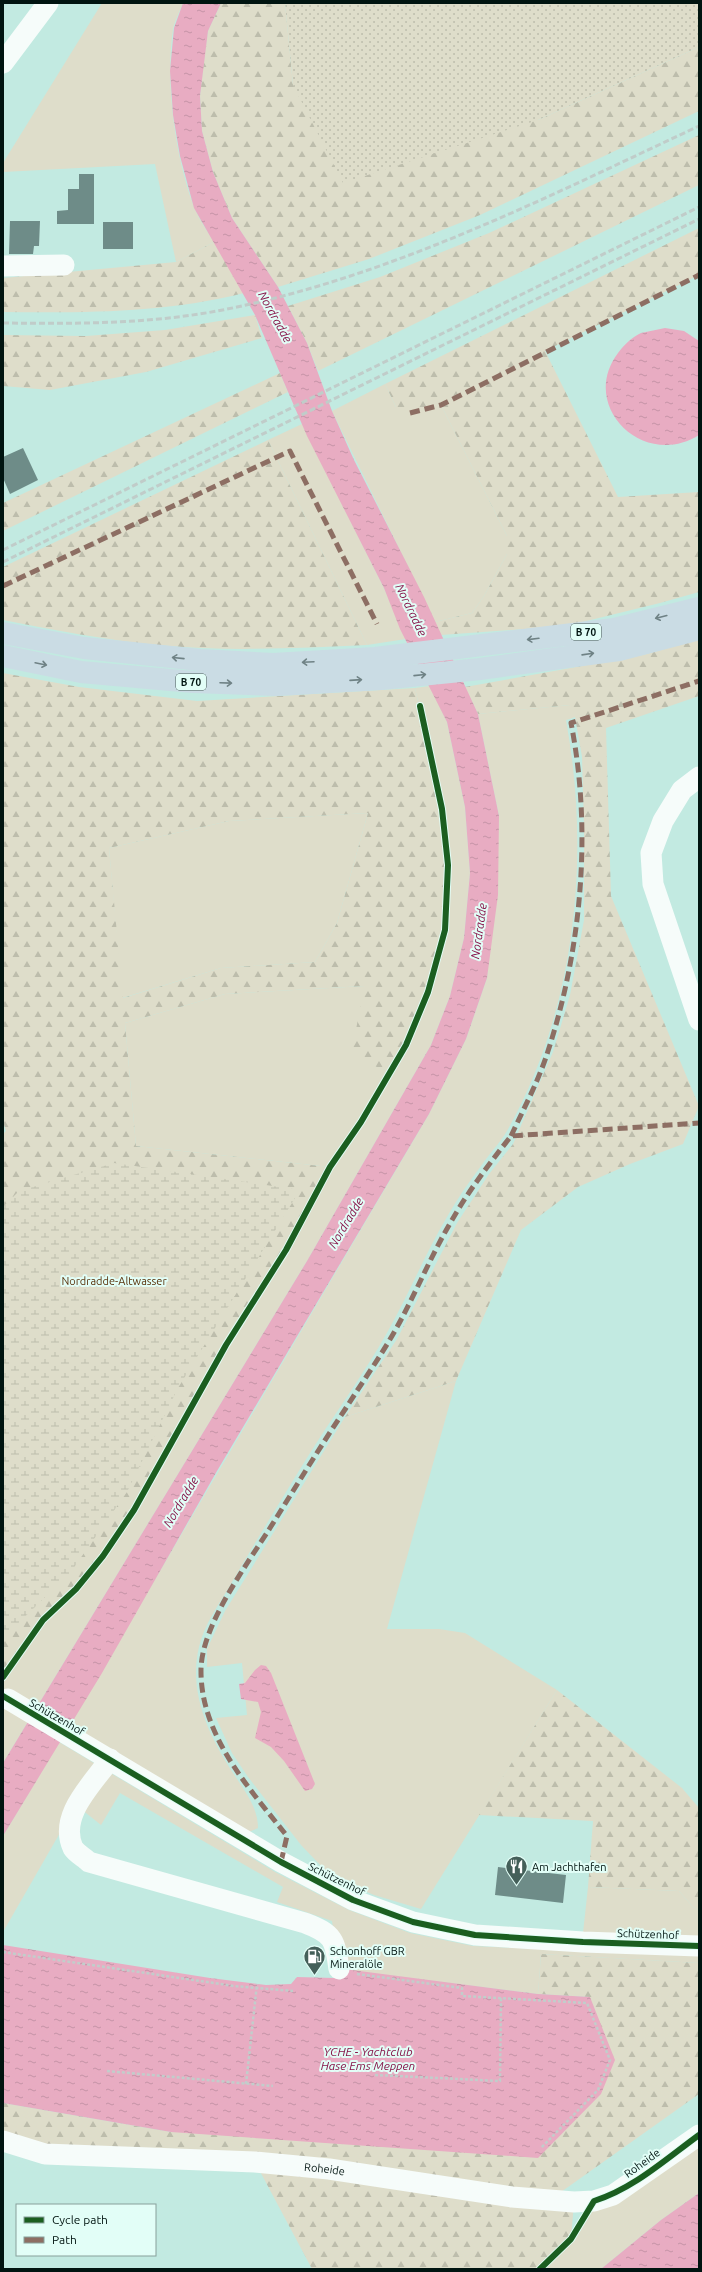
<svg xmlns="http://www.w3.org/2000/svg" width="702" height="2272" font-family="Ubuntu,sans-serif">
  <style>
    .grass { fill: #deddca }
    .forest { fill: url(#forest-firs); fill-rule: evenodd }
    .wetland { fill: url(#wetland-marsh) }
    .park { fill: url(#park-dots) }
    .water { fill: url(#water-ripples) }
    .building { fill: #6e8c88 }
    .lines { fill: none; stroke-linecap: round; stroke-linejoin: round }
    .path { stroke: #c2cdcb; stroke-width: 2.5; stroke-dasharray: 3 2; stroke-linecap: butt }
    .minor { stroke: #f6fcfa; stroke-width: 21 }
    .highway { stroke: #cadce4; stroke-width: 22 }
    .rail { stroke: #c0ccc9; stroke-width: 3; stroke-dasharray: 6 3; stroke-linecap: butt }
    .quiet { stroke: #8d6e63; stroke-width: 5; stroke-dasharray: 10 5; stroke-linecap: butt }
    .cycleway-casing { stroke: #e2fef7; stroke-width: 8 }
    .cycleway { stroke: #1b5e20; stroke-width: 6 }
    .oneway { stroke: #6f8285 }
    .labels { text-anchor: middle; stroke-width: 4; stroke-linejoin: round; paint-order: stroke }
    .shield { fill: #e2fef7; stroke: #445a55; stroke-width: 1 }
    .shield-label { font-size: 10px; font-weight: bold; fill: #001410 }
    .park-label { font-size: 11px; fill: #583009; stroke: #e2fef7 }
    .street-label { font-size: 11px; fill: #001410; stroke: #e2fef7 }
    .poi-label { font-size: 11px; fill: #001410; stroke: #e2fef7; text-anchor: start }
    .water-label { font-size: 12px; font-style: italic; fill: #871449; stroke: #e2fef7 }
  </style>
  <defs>
    <pattern id="forest-firs" width="22" height="20" patternUnits="userSpaceOnUse"><rect width="22" height="20" fill="#deddca"/><path d="M5 1l3.5 6h-7zM16 11l3.5 6h-7z" fill="#bdbdac"/></pattern>
    <pattern id="wetland-marsh" width="20" height="14" patternUnits="userSpaceOnUse"><rect width="20" height="14" fill="#deddca"/><path d="M1 5h8M5 5V1M11 12h8M15 12V8" fill="none" stroke="#bdbdac"/></pattern>
    <pattern id="park-dots" width="8" height="8" patternUnits="userSpaceOnUse"><rect width="8" height="8" fill="#deddca"/><path d="M2 2h.1M6 6h.1" fill="none" stroke="#bdbdac" stroke-width="1.8" stroke-linecap="round"/></pattern>
    <pattern id="water-ripples" width="26" height="14" patternUnits="userSpaceOnUse"><rect width="26" height="14" fill="#e8acc2"/><path d="M2 4q2-2 4 0t4 0M15 11q2-2 4 0t4 0" fill="none" stroke="#c593a6"/></pattern>
  </defs>
  <rect width="100%" height="100%" fill="#c2eae1"/>
  <path class="grass" d="M102,3H183C180,11 175,20 173,29C165,82 175,157 194,207C199,219 207,231 214,242L176,262L155,164L3,172V163Z
    M385,384L396,407L441,405L507,536V554L484,596L472,613L435,622L332,411Z
    M302,424L384,588L406,639L367,645L268,440Z
    M430,686L447,722L465,807L470,873L464,938L450,996L431,1045L307,1261L3,1763V1677L43,1620L76,1589L103,1556L226,1345L286,1250L330,1167L136,1146L125,1023L225,994L365,986L352,1056L390,1072L406,1045L428,992L445,930L448,865L442,809L415,688Z
    M570,705V719L566,720C591,856 576,1009 507,1131C500,1143 489,1154 481,1166C469,1182 457,1199 447,1217C425,1254 409,1294 388,1331C363,1376 332,1417 305,1461C280,1502 254,1544 229,1587C218,1606 204,1625 199,1647C188,1692 209,1736 233,1773C244,1790 258,1807 258,1828L249,1832L85,1736L79,1727L71,1722L429,1114L466,1039L487,978L499,816L478,714Z
    M368,813L337,923L315,962L221,968L122,998L109,848L229,821Z
    M456,1381L387,1629H439L465,1633L557,1690L421,1909L374,1895L346,1883L324,1869L301,1845L248,1777L232,1753L216,1718L247,1715L242,1663L207,1667V1649L225,1611L345,1417Z
    M59,1742L275,1872L349,1910L410,1933L473,1946L581,1951L699,1953V1963L541,1954L538,1994L339,1969L332,1921L277,1902L283,1887L120,1793L101,1825L76,1805L3,1932V1836Z
    M588,1887L679,1891L693,1907L699,1910V1937L583,1933Z
    M699,2135V2193L661,2220L601,2269H540L571,2239L594,2201Z"/>
  <path class="forest" d="M221,3H285L293,85L538,120L699,47V111L480,215L369,259L278,287L232,218L213,172L202,131L200,96L204,59L208,31Z
    M699,135V185L318,371L307,343L288,306L380,277L489,233Z
    M699,228V275L545,351L618,497L699,492V592L660,603L566,626L441,635L435,622L472,613L484,596L507,554V536L441,405L410,413L396,407L385,384Z
    M214,242L244,293C166,313 83,313 3,312V278L176,262Z
    M255,315L262,338L146,372L50,390L3,386V335L86,336L165,330Z
    M280,373L288,392L3,531V503Z
    M268,440L367,645C298,648 228,652 158,645C106,640 54,630 3,620V567Z
    M699,639V696L606,728L611,896L699,1106L683,1144L630,1164L578,1187L521,1230L456,1381L345,1417L397,1339L457,1223L489,1174L513,1144L553,1052L570,995L584,920V827L582,757L575,717L570,719V705L478,714L465,687L643,655Z
    M3,673L79,687L197,701L415,688L442,809L448,865L445,930L428,992L406,1045L390,1072L351,1057L364,986L225,994L125,1023L136,1146L330,1167L286,1250L226,1345L134,1510L103,1556L76,1589L43,1620L3,1677V1134L6,1131L3,1122ZM368,813L337,923L315,962L221,968L123,998L109,848L229,821Z
    M557,1690L682,1788L699,1808V1910L693,1907L679,1891L588,1887L593,1821L479,1815Z
    M541,1954L699,1963V2094L561,2192L574,2202L571,2239L540,2269H312L255,2162L3,2141V2103L171,2132L590,1997L538,1994Z"/>
  <path class="wetland" d="M114,1163L300,1190L178,1388L127,1492L70,1573L3,1638V1207L19,1191Z"/>
  <path class="park" d="M285,3H699V47L538,120L343,183L293,85Z"/>
  <path class="water" d="M183,3H221L208,31L200,96L202,131L213,172L232,218L278,287L307,343L332,411L354,460L424,597L478,714L499,816L498,895L487,978L466,1039L429,1114L217,1471L102,1673L3,1836V1763L307,1261L431,1045L450,996L464,938L470,873L465,807L447,722L400,629L384,588L307,436L255,315L194,208L180,156L173,115L170,71L174,28Z
    M665,328L684,331L699,341V435C644,470 578,406 618,353C624,345 632,337 641,333C649,331 657,330 665,328Z
    M261,1665L266,1666L271,1673L315,1784L312,1789L305,1791L284,1761L271,1747L255,1738L261,1712L258,1702L241,1699L239,1684L245,1683L255,1670Z
    M3,1945L210,1978L266,1985L291,1984L297,1977L334,1978L344,1969L538,1994L590,1997L615,2060L601,2094L538,2158L171,2132L3,2103Z
    M699,2193V2269H601L661,2220Z"/>
  <path class="building" d="M79,174H94V224H57V211L68,210V189H79Z
    M10,221H40L39,246H34L33,254H9Z
    M103,222H133V249H103Z
    M23,448L38,480L10,494L3,478V457Z
    M498,1867L566,1875L563,1903L495,1895Z"/>
  <g class="lines">
    <path class="path" d="M3,1952L234,1986L293,1991
      M357,1974L462,1988V1996L587,2003L610,2060L598,2090L541,2148
      M107,2071L273,2086
      M375,2075L500,2081L501,1998
      M246,2084L257,1984"/>
    <g class="minor">
      <path d="M3,63L48,3"/>
      <path d="M3,266L64,265"/>
      <path d="M699,777L682,790L663,821L651,853L653,884L699,1020"/>
      <path d="M8,1699L281,1862L353,1900L413,1922L475,1935L583,1942L699,1946"/>
      <path d="M110,1759C93,1784 58,1815 73,1848C76,1853 85,1858 89,1862L305,1923C334,1934 335,1940 339,1969"/>
      <path id="s1" d="M3,2141L45,2154L255,2162L329,2169L512,2197L574,2202L594,2201L613,2195L699,2135"/>
    </g>
    <path class="highway" d="M3,633L84,648L200,660L273,664L375,658L614,629L699,608
      M3,656L81,672L193,682L276,685L381,679L480,669L619,650L699,629"/>
    <path class="rail" d="M3,323C81,324 160,324 237,307C400,272 549,196 699,126
      M3,550L699,207
      M3,562L699,219"/>
    <path class="quiet" d="M410,413L441,405L699,275
      M3,586L290,451L377,624
      M511,1136C524,1108 539,1080 548,1051C582,947 592,829 571,723L699,681
      M281,1862L287,1836C249,1788 200,1735 201,1669C202,1625 246,1566 270,1528C295,1488 320,1447 346,1408C361,1384 378,1360 392,1336C414,1298 430,1257 452,1220C469,1190 490,1163 511,1136L699,1123"/>
    <defs>
      <path id="cycleway" d="M3,1677L43,1620L76,1589L103,1556L134,1510L226,1345L286,1250L330,1167L361,1122L406,1045L428,992L445,930L448,865L442,809L420,706
        M3,1696L281,1862L353,1900L413,1922L475,1935L583,1942L699,1946
        M540,2269L571,2239L594,2201C633,2189 666,2159 699,2135"/>
    </defs>
    <use href="#cycleway" class="cycleway-casing"/>
    <use href="#cycleway" class="cycleway"/>
  </g>
  <defs><path id="oneway-shaft" d="M-6 0H5M1.5-3L5.5 0L1.5 3" fill="none" stroke-width="1.6" stroke-linecap="round" stroke-linejoin="round"/></defs>
  <g class="oneway">
    <use href="#oneway-shaft" transform="translate(661 617) rotate(166)"/>
    <use href="#oneway-shaft" transform="translate(533 639) rotate(173)"/>
    <use href="#oneway-shaft" transform="translate(588 654) rotate(-8)"/>
    <use href="#oneway-shaft" transform="translate(178 658) rotate(-174)"/>
    <use href="#oneway-shaft" transform="translate(308 662) rotate(177)"/>
    <use href="#oneway-shaft" transform="translate(41 664) rotate(12)"/>
    <use href="#oneway-shaft" transform="translate(420 675) rotate(-6)"/>
    <use href="#oneway-shaft" transform="translate(356 680) rotate(-4)"/>
    <use href="#oneway-shaft" transform="translate(226 683) rotate(2)"/>
  </g>
  <defs>
    <symbol id="restaurant-pin" viewBox="-11 -11 22 30"><path d="M0 17L-7.5 6A9.5 9.5 0 1 1 7.5 6Z" fill="#445f59" stroke="#e2fef7"/><path d="M-5-6h1v4h1v-4h1v4h1v-4h1v5L-1.5 .5V6h-2V.5L-5-1ZM5-6V6H3V1.5H1.5Q1.5-4 5-6Z" fill="#fff"/></symbol>
    <symbol id="fuel-pin" viewBox="-11 -11 22 30"><path d="M0 17L-7.5 6A9.5 9.5 0 1 1 7.5 6Z" fill="#445f59" stroke="#e2fef7"/><path d="M-5.5-6h7V0h2V4h1.3V-2.5L3-4.5l.8-.8L6-3V5H2.5V1h-1V6h-7ZM-4.2-4.7v3.2H.2V-4.7Z" fill="#fff"/></symbol>
  </defs>
  <g fill-rule="evenodd">
    <use href="#restaurant-pin" x="504" y="1854" width="25" height="34"/>
    <use href="#fuel-pin" x="302" y="1944" width="25" height="34"/>
  </g>
  <g class="labels">
    <g class="shield">
      <rect x="571" y="624" width="30" height="16" rx="3"/>
      <rect x="176" y="674" width="30" height="16" rx="3"/>
    </g>
    <g class="shield-label">
      <text x="586" y="636">B 70</text>
      <text x="191" y="686">B 70</text>
    </g>
    <g class="park-label">
      <text x="114" y="1285">Nordradde-Altwasser</text>
    </g>
    <g class="street-label">
      <text transform="translate(57 1717) rotate(30)" y="4">Schützenhof</text>
      <text transform="translate(337 1879) rotate(26)" y="4">Schützenhof</text>
      <text transform="translate(648 1934) rotate(2)" y="4">Schützenhof</text>
      <text transform="translate(642 2163) rotate(-36)" y="4">Roheide</text>
      <text dy="4" stroke="none"><textPath href="#s1" startOffset="324">Roheide</textPath></text>
    </g>
    <g class="poi-label">
      <text x="532" y="1871">Am Jachthafen</text>
      <text x="330" y="1955">Schonhoff GBR<tspan x="330" dy="13">Mineralöle</tspan></text>
    </g>
    <g class="water-label">
      <text transform="translate(275 317) rotate(61)" y="4">Nordradde</text>
      <text transform="translate(411 610) rotate(64)" y="4">Nordradde</text>
      <text transform="translate(479 931) rotate(-82)" y="4">Nordradde</text>
      <text transform="translate(346 1223) rotate(-59)" y="4">Nordradde</text>
      <text transform="translate(181 1502) rotate(-59)" y="4">Nordradde</text>
      <text x="368" y="2056">YCHE - Yachtclub<tspan x="368" dy="14">Hase Ems Meppen</tspan></text>
    </g>
  </g>
  <rect width="702" height="2272" fill="none" stroke="#001410" stroke-width="8"/>
  <rect x="16" y="2204" width="140" height="52" fill="#e2fef7" stroke="#88a09b"/>
  <rect x="24" y="2217" width="20" height="6" fill="#1b5e20" stroke="#88a09b"/>
  <text x="52" y="2224" font-size="12" fill="#001410">Cycle path</text>
  <rect x="24" y="2237" width="20" height="6" fill="#8d6e63" stroke="#88a09b"/>
  <text x="52" y="2244" font-size="12" fill="#001410">Path</text>
</svg>
